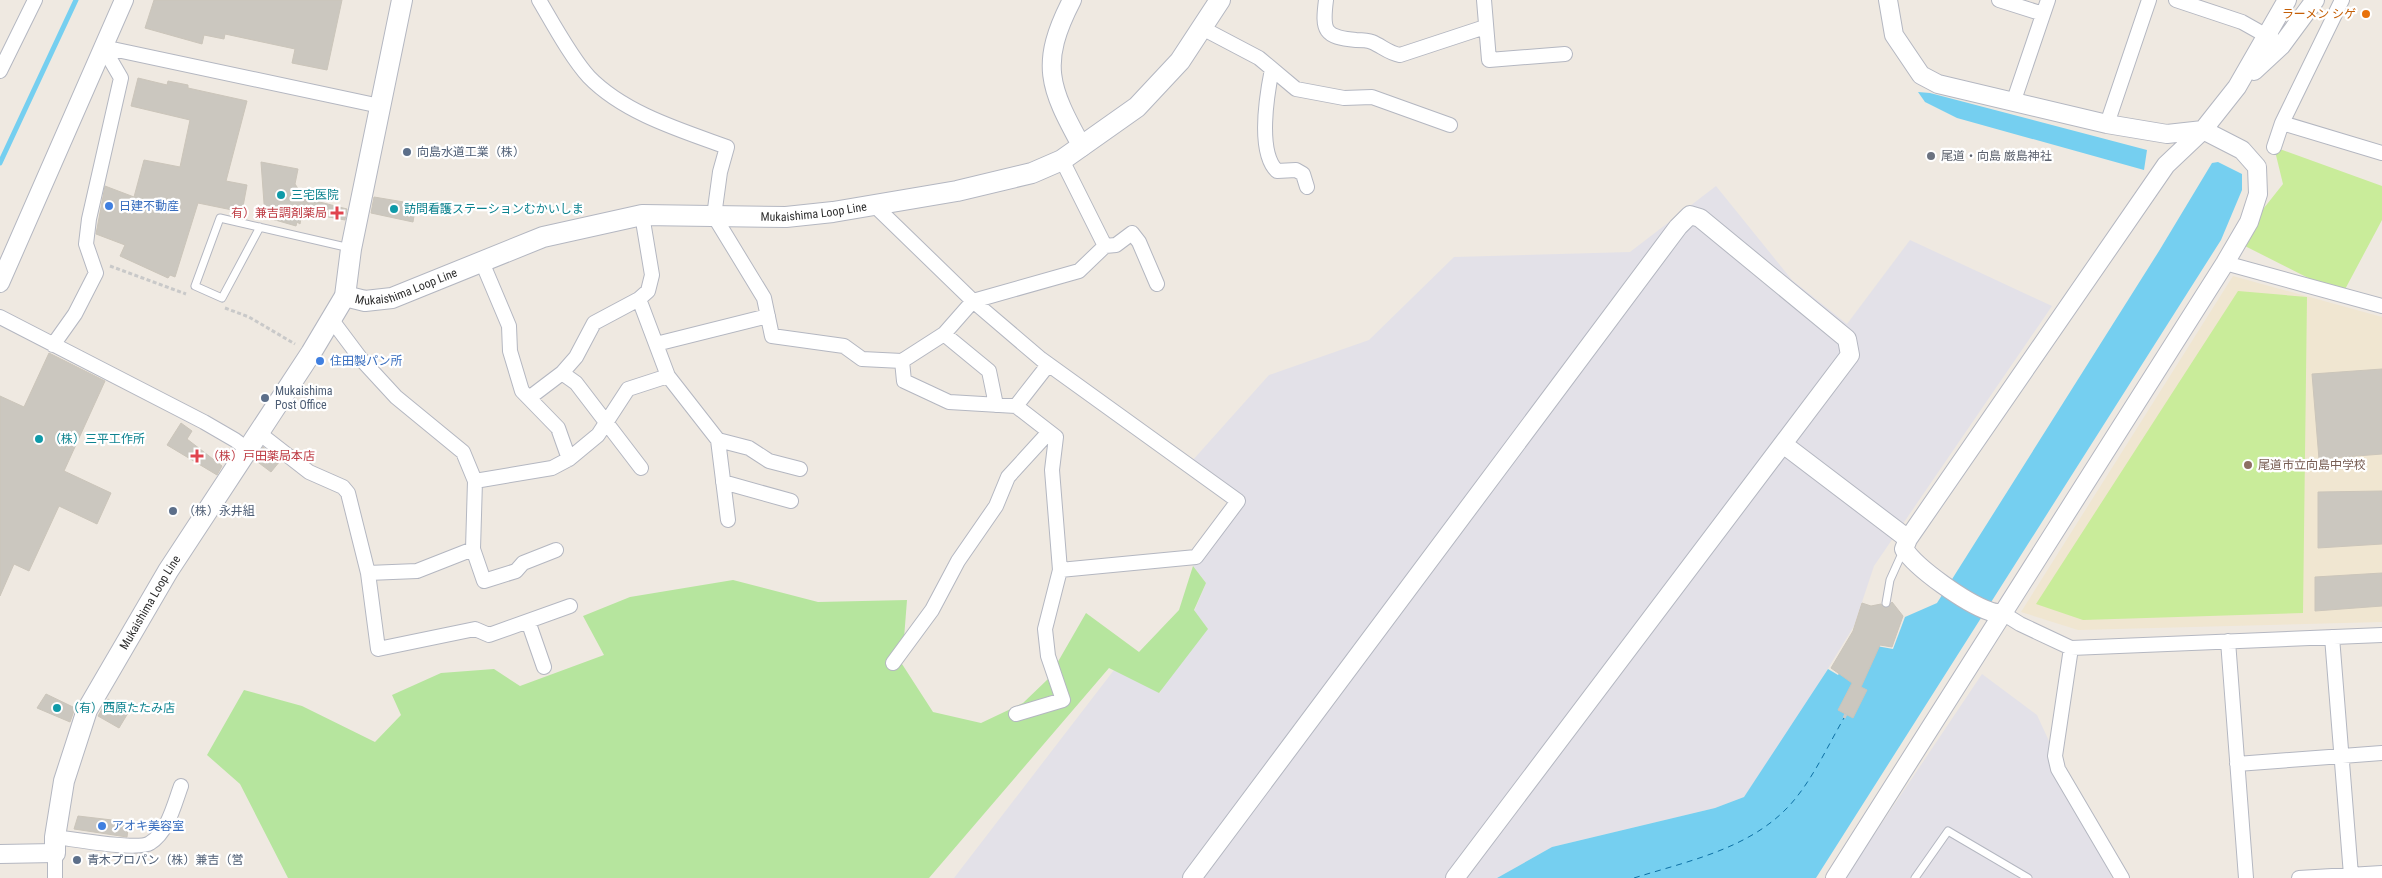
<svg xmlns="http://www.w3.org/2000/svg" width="2382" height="878" font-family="'Roboto Condensed','Noto Sans JP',sans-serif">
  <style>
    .industrial { fill: #e3e1e8 }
    .education { fill: #f0e6d1 }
    .green { fill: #b6e59e }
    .pitch { fill: #c9ec9a }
    .water { fill: #75cff0 }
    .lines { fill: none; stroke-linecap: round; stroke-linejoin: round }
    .stream { stroke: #75cff0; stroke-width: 5 }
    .ferry { stroke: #0d6fa3; stroke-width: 1; stroke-dasharray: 6 5; stroke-linecap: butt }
    .building { fill: #cbc7bf; stroke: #cbc5ba }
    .service-casing { stroke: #b4b7c1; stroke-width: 9 }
    .minor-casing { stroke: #b4b7c1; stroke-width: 16 }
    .tertiary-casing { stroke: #b4b7c1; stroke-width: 20 }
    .secondary-casing { stroke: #b4b7c1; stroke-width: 22 }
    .path { stroke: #c9c9c9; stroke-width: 3; stroke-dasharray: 4 2.5; stroke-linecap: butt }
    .service { stroke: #fff; stroke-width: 7 }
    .minor { stroke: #fff; stroke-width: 14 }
    .tertiary { stroke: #fff; stroke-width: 18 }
    .secondary { stroke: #fff; stroke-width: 20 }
    .food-dot { fill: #e8710a; stroke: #fff; stroke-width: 2 }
    .service-dot { fill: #5c6f8a; stroke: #fff; stroke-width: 2 }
    .worship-dot { fill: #6b7280; stroke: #fff; stroke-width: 2 }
    .culture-dot { fill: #0f9aa8; stroke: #fff; stroke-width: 2 }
    .shop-dot { fill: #3f7fe0; stroke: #fff; stroke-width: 2 }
    .health-dot { fill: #e0444e; stroke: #fff; stroke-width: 2 }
    .education-dot { fill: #8d6e63; stroke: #fff; stroke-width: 2 }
    .labels { text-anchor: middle; stroke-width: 4.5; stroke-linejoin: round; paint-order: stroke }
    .food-label { font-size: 12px; fill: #c56008; stroke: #fff; text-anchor: end }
    .service-label { font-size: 12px; fill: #4e5e75; stroke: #fff; text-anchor: start }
    .worship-label { font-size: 12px; fill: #5b616d; stroke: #fff; text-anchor: start }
    .culture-label { font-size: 12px; fill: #0d838f; stroke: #fff; text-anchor: start }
    .shop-label { font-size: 12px; fill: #366cbe; stroke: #fff; text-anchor: start }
    .street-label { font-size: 12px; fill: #2e2e2e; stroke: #fff }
    .health-label { font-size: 12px; fill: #be3a42; stroke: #fff; text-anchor: end }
    .education-label { font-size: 12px; fill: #785e54; stroke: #fff; text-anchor: start }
  </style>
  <rect width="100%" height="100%" fill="#efe9e1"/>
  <path class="industrial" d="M1716,186L1792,280L1847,324L1910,240L2052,306L1874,566L1854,626L1797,719L1744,797L1715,808L1552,847L1497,878H954L1114,670L1160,693L1206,583L1193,566L1242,501L1192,461L1269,375L1369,340L1454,257L1630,252Z
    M1982,674L2037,715L2112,878H1845Z"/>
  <path class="education" d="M2233,276L2382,317V622L2078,630L2021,612Z"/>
  <path class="green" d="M1193,566L1206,583L1194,610L1208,629L1159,693L1109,668L929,878H288L240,784L207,755L244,690L302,706L375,742L401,715L392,695L441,673L494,669L520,686L604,655L583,616L630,597L733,580L818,602L907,600L902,664L933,712L981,723L1023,703L1048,679L1086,613L1139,652L1179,610Z"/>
  <path class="pitch" d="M2274,147L2382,186V220L2342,295L2237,242L2283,184Z
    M2238,291L2307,297L2303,613L2083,620L2036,604Z"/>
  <path class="water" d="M1918,92L1930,93L2147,150L2144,170L1957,118L1925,102Z
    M2218,162L2242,174V190L2221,240L1816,878H1497L1552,847L1715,808L1744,797L1828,669L1838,675L1860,643L1893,649L1905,617L1937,603L2159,251L2212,163Z"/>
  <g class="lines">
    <path class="stream" d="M0,163L76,0"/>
    <path class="ferry" d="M1634,878C1688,861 1749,849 1789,806C1812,781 1827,747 1844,718"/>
  </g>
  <path class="building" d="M154,0H342L327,70L292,63L295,49L225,34L224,39L204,35L202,44L145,28Z
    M138,78L167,85L168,81L188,85V88L247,101L226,181L247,185L242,212L198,203L175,277L170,275L168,278L120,256L125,245L96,234L105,186L134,197L144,160L180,167L190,120L131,106Z
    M261,162L298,169L295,184L304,198L347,209L345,220L302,212L300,224L297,222L296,226L265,217Z
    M374,197L416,204L413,222L371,213Z
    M49,353L105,381L64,471L111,493L97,524L59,506L29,571L14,564L0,596V396L24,407Z
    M2382,369V454L2319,459L2312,374Z
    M181,423L192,431L187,439L222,466L217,475L167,445Z
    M263,447L280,461L271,472L255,460Z
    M2382,491V544L2318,548V492Z
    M2382,573V606L2315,611V577Z
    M1892,602L1903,616L1892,647L1880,645L1861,687L1867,690L1853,718L1838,710L1852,683L1831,668L1853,631L1862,603L1871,606L1881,604L1886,608Z
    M46,694L75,708L70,722L37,708Z
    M108,699L128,713L119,728L98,716Z
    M78,816L129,822L127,837L74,829Z"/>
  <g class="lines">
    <defs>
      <path id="service" d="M260,227L222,298L195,286L220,218L350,248
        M1886,603L1890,580L1904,549
        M1915,878L1948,831L2028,878"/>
      <path id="minor" d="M539,0C552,22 572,59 589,77C624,113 680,130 727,147L720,172L714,216L764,298L772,336L844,346L862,359L902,361L944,334L973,301L1079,271L1105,246L1062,160
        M1326,0C1322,31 1324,37 1356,40C1361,40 1367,40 1372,42C1382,46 1388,53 1400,55L1485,27
        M1484,0L1489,60L1565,54
        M1999,0L2043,14
        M2176,0L2242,22L2274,40
        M1202,28L1259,58L1296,89L1344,98L1372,97L1450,125
        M103,47L380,106
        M1272,69C1267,94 1257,152 1277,171L1296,170L1303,174L1307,187
        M0,71L35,0
        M2013,103L2048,0
        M2282,123L2382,153
        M2107,124L2149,0
        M2274,147L2282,123L2342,0
        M873,204L973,301L1041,359L1238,501L1196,557L1060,570
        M1105,246L1116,245L1132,233L1139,242L1157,284
        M2225,263L2382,306
        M639,299L668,376L718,440L728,520
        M0,317L204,422L235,440L247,449
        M331,319L361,359L396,397L463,452L475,481L552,468L569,459L558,428L522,391L510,351L509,326L482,262
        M944,334L989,371L996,405
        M656,344L768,316
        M53,345L75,314L96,273L86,244L89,219L121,78L103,47
        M902,361L904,381L949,402L1016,406
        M562,373L576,383L641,468
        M529,398L562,373L576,357L594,323L639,299L648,291L652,275L642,215
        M259,433L309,472L343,487L348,493L368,573L417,571L473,549
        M718,440L749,448L769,461L800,469
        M569,459L598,435L628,389L668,376
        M475,481L473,549L484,581L516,571L523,563L556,550
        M723,482L791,501
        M368,573L378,649L475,629L489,635L570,606
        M2004,614L2020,624L2071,648L2382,635
        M528,621L544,667
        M2332,637L2351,875
        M2228,641L2246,878
        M2071,648L2055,756L2058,769L2122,878
        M893,663L932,610L958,561L996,506L1008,477L1049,432
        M1016,714L1063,700L1048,656L1045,629L1060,570L1052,470L1056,437L1016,406L1048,365
        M2237,764L2382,753
        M55,837C73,839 138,851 150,843C168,832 174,805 181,786
        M55,853V878
        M2299,878L2382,873"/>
      <path id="tertiary" d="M1072,0C1039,64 1049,87 1082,147
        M2254,71L2281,46L2315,0
        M0,283L124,0
        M1783,444L1908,539
        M2004,614C1999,613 1993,613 1989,611C1966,603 1917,569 1904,549L1908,539L2166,165L2203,130L2237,87L2287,0
        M0,854L55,853
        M1192,878L1678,227L1690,215L1700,218L1847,339L1850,355L1455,878
        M1835,878L2225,263L2249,222L2258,194L2257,167L2242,150L2203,130L2167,134L2107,124L1938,84L1921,75L1894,35L1888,0"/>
      <g id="secondary">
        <path id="s1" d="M345,296L365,301L392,298L543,237L642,215L786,217L833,212L957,191L1032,173L1062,160L1137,107L1180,61L1220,0"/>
        <path id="s2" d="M55,853V837L64,781L87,710L168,571L311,353L345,296L351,249L402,0"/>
      </g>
    </defs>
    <use href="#service" class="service-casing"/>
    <use href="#minor" class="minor-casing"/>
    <use href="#tertiary" class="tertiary-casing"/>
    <use href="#secondary" class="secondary-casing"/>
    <path class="path" d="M110,266L186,294
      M225,308L249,317L295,344
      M1844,718L1846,714"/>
    <use href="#service" class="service"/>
    <use href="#minor" class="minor"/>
    <use href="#tertiary" class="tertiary"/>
    <use href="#secondary" class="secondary"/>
  </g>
  <circle class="food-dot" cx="2366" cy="14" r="5"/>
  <g class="service-dot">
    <circle cx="407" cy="152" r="5"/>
    <circle cx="265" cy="398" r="5"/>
    <circle cx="173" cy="511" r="5"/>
    <circle cx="77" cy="860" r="5"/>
  </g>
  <circle class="worship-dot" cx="1931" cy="156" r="5"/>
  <g class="culture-dot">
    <circle cx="281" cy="195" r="5"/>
    <circle cx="394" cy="209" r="5"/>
    <circle cx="39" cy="439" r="5"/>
    <circle cx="57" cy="708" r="5"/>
  </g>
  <g class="shop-dot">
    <circle cx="109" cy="206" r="5"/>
    <circle cx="320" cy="361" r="5"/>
    <circle cx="102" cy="826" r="5"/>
  </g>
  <g class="health-dot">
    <path d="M334.5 205.5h5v5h5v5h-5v5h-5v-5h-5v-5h5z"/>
    <path d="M194.5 448.5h5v5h5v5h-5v5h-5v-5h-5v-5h5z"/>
  </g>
  <circle class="education-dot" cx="2248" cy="465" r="5"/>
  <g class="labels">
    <g class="food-label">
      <text x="2356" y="18">ラーメン シゲ</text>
    </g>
    <g class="service-label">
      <text x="417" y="156">向島水道工業（株）</text>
      <text x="275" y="395">Mukaishima<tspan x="275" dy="14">Post Office</tspan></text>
      <text x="183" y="515">（株）永井組</text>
      <text x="87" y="864">青木プロパン（株）兼吉（営</text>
    </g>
    <g class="worship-label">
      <text x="1941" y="160">尾道・向島 厳島神社</text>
    </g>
    <g class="culture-label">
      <text x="291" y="199">三宅医院</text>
      <text x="404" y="213">訪問看護ステーションむかいしま</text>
      <text x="49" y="443">（株）三平工作所</text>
      <text x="67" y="712">（有）西原たたみ店</text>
    </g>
    <g class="shop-label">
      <text x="119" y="210">日建不動産</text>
      <text x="330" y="365">住田製パン所</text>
      <text x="112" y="830">アオキ美容室</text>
    </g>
    <g class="street-label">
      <text dy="4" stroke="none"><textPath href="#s1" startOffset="484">Mukaishima Loop Line</textPath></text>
      <text dy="4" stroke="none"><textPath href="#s1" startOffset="64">Mukaishima Loop Line</textPath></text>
      <text dy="4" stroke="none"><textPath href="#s2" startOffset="272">Mukaishima Loop Line</textPath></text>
    </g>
    <g class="health-label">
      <text x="327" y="217">有）兼吉調剤薬局</text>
      <text x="207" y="460" text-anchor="start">（株）戸田薬局本店</text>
    </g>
    <g class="education-label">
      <text x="2258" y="469">尾道市立向島中学校</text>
    </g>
  </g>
</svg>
